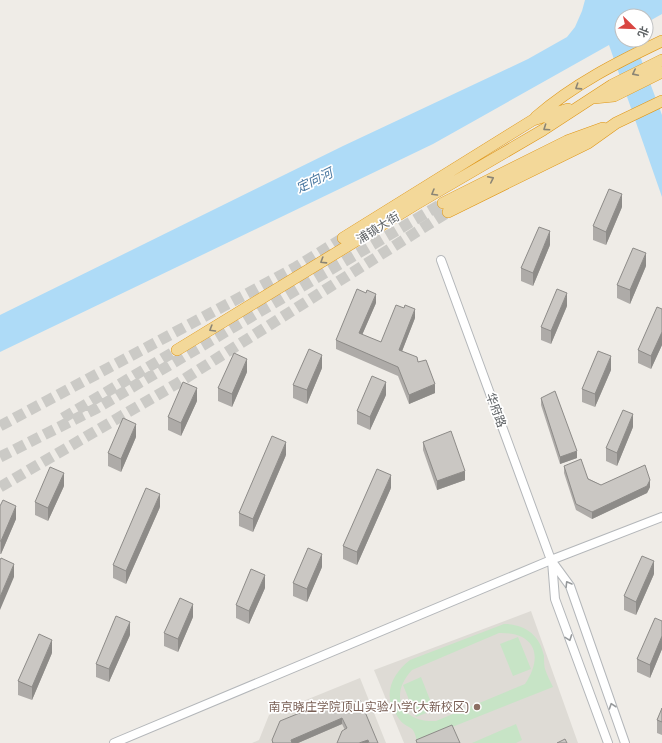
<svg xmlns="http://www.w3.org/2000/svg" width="662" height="743" font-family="Rubik,'Noto Sans SC',sans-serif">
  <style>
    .education { fill: #dedbd5 }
    .green { fill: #c7e4c6; fill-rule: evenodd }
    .water { fill: #aedbf7 }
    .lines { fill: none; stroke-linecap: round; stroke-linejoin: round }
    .highway-tunnel { stroke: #cbcac6; stroke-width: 11; stroke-dasharray: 11 5.5; stroke-linecap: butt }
    .minor-casing { stroke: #b4b7ba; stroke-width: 10 }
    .highway-casing { stroke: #df9616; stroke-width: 12 }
    .minor { stroke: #fff; stroke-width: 8 }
    .highway { stroke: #f3d899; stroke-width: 11 }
    .wall { fill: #aeaba8 }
    .shaded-wall { fill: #8d8b88 }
    .building { fill: #cac7c3; stroke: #8d8b88 }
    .oneway { stroke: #8b8575 }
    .oneway2 { stroke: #96999b }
    .education-dot { fill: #8d6e63; stroke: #fff; stroke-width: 1.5 }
    .labels { text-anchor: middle; stroke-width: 3.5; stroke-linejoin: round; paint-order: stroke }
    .street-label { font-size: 12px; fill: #5e6265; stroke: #fff }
    .education-label { font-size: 12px; fill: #785e54; stroke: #fff; text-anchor: end }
    .water-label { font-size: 13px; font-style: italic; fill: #4877a0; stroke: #fff }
  </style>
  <rect width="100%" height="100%" fill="#efece7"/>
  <path class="education" d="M531,611L578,743H404L374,670Z
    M360,678L386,743H252L259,740L269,715Z"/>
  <path class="green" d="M504,624C525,624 540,635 544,656C544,661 544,665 545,669C547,675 550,681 553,687L417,741C416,738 415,732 412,729C410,727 406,726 404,724C401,722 398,718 396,714C382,694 393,673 410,660ZM499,633C535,632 544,656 525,684L436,721C402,723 388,696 412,670Z
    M518,637L531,669L513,676L500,644Z
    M421,677L434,710L416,717L403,685Z
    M516,724L522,740L516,743H472Z"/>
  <path class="water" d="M585,0H662V14L646,23V16H622V40H634L662,115V197L609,45L433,144L0,352V315L343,146L528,59L567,37L575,27L582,11Z"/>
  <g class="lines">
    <path class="highway-tunnel" d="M63,418L177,350
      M0,426L250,292L296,267L343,238
      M0,457L97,408L443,203
      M0,487L178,383L448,212"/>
    <defs>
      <path id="minor" d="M441,260L551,560L570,586L625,743
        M552,561L555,599L608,743
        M114,743L551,560L662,517"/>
      <path id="highway" d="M594,98L614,96L662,72
        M536,117C574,84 618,62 662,41
        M443,203L567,141L603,128
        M448,212L588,143L616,123L662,101
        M343,238L533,120L568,109
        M177,350L418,203L543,130L612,85L662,60"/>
    </defs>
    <use href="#minor" class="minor-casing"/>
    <use href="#highway" class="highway-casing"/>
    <use href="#minor" class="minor"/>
    <use href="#highway" class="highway"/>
  </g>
  <path class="wall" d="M622,207L606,245L593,240V226Z
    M550,245L533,286L521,281V268Z
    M646,266L630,304L617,298V285Z
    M376,303L362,335L381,342L415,318L402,351L418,362L435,393L409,404L398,376L336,349V340Z
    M567,306L551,344L541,340V327Z
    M662,309V345L651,369L638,363V350Z
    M322,368L307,404L293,398V385Z
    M611,370L595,407L582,402V389Z
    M247,372L232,407L218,401V388Z
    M386,395L370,430L357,424V411Z
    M541,398L577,458L560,464L541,405Z
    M197,401L181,436L168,430V417Z
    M633,427L617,466L606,461V448Z
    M136,437L121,472L108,466V453Z
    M423,442L465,480L437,490L423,450Z
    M286,455L253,532L239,526V513Z
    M564,466L601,485L650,487L647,493L592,519L576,510L564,473Z
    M64,486L48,521L35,515V502Z
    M391,488L357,565L343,559V546Z
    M0,506L16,519L1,554H0Z
    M160,507L126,584L113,578V565Z
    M322,567L307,602L293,596V583Z
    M654,574L636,615L624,610V596Z
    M265,588L249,624L236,618V605Z
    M193,617L178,652L164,646V633Z
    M662,621V649L650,678L637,672V659Z
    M130,635L109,682L96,677V664Z
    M52,653L32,700L18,695V681Z
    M662,708V735L657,733V720Z
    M334,711L378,743H337L345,730L342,724L298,743H272V740Z"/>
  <path class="shaded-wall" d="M622,194V207L606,245V232Z
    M550,231V245L533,286V273Z
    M646,253V266L630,304V290Z
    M567,293V306L551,344V331Z
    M376,294V303L359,342V333Z
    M415,309V318L399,359V350Z
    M662,332V345L651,369V356Z
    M322,355V368L307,404V390Z
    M611,356V370L595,407V394Z
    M247,359V372L232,407V394Z
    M386,382V395L370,430V417Z
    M435,384V393L409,404V395Z
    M197,388V401L181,436V423Z
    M633,414V427L617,466V453Z
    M136,424V437L121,472V459Z
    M286,442V455L253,532V519Z
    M577,451V458L560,464V457Z
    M465,471V480L437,490V481Z
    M64,473V486L48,521V508Z
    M391,475V488L357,565V552Z
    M650,480V487L647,493L592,519V512Z
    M160,494V507L126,584V571Z
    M16,506V519L1,554V541Z
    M322,554V567L307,602V589Z
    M654,561V574L636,615V602Z
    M14,564V577L0,610V597Z
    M265,575V588L249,624V611Z
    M193,604V617L178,652V639Z
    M130,622V635L109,682V669Z
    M662,636V649L650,678V665Z
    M52,640V653L32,700V687Z
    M342,718V724L298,743H291V740Z
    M368,740V743H359Z"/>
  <path class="building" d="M609,189L622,194L606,232L593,226Z
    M539,227L550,231L533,273L521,268Z
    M633,248L646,253L630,290L617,285Z
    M357,289L366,293L367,290L376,294L359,333L381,342L396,305L404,308L405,305L415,309L399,350L417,357L418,362L426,360L435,384L409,395L398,367L336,340Z
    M557,289L567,293L551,331L541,327Z
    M657,307L662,309V332L651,356L638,350Z
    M309,349L322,355L307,390L293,385Z
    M598,351L611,356L595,394L582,389Z
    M234,353L247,359L232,394L218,388Z
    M372,376L386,382L370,417L357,411Z
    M183,382L197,388L181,423L168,417Z
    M555,391L577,451L560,457L541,398Z
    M623,410L633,414L617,453L606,448Z
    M123,418L136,424L121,459L108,453Z
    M451,431L465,471L437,481L423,442Z
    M272,436L286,442L253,519L239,513Z
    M581,459L588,479L601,485L645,465L650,480L647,486L592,512L576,504L564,466Z
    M50,467L64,473L48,508L35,502Z
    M377,469L391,475L357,552L343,546Z
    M146,488L160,494L126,571L113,565Z
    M3,500L16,506L1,541H0V506Z
    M308,548L322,554L307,589L293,583Z
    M642,556L654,561L636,602L624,596Z
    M1,558L14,564L0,597V560Z
    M251,569L265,575L249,611L236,605Z
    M180,598L193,604L178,639L164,633Z
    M116,616L130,622L109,669L96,664Z
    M655,618L662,621V636L650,665L637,659Z
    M39,634L52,640L32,687L18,681Z
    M360,700L378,743H369L368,740L359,743H337L342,731L347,728L342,718L291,740L292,743H273L272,740L280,721L329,701L334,711Z
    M662,708V722L657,720Z
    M452,725L460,743H417L416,740Z
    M565,739L567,743H557Z"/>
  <defs><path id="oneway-chevron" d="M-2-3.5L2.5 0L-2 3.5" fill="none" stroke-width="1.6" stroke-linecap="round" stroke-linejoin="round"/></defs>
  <g class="oneway">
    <use href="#oneway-chevron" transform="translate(635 73) rotate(153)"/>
    <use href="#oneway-chevron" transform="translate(578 87) rotate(147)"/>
    <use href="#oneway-chevron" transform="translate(546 128) rotate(146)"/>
    <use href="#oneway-chevron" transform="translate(491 179) rotate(-26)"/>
    <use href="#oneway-chevron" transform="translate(434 193) rotate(150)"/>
    <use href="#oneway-chevron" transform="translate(323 261) rotate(148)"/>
    <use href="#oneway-chevron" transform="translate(212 329) rotate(149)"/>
  </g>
  <g class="oneway2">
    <use href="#oneway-chevron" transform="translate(568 584) rotate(-121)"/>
    <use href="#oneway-chevron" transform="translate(569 638) rotate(70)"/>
    <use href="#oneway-chevron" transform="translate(612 706) rotate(-109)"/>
  </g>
  <circle class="education-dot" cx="477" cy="707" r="4"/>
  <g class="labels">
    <g class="street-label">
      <text transform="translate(378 228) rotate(-32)" y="4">浦镇大街</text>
      <text transform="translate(496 410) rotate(70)" y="4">华府路</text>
    </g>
    <g class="education-label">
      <text x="469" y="711">南京晓庄学院顶山实验小学(大新校区)</text>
    </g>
    <g class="water-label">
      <text transform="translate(314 180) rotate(-26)" y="5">定向河</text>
    </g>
  </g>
  <g transform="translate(634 28) rotate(113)"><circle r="19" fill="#ffffff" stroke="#bfc0c1"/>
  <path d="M0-3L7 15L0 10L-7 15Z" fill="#d94642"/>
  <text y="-6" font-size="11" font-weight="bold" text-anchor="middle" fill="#5e6265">北</text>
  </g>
</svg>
